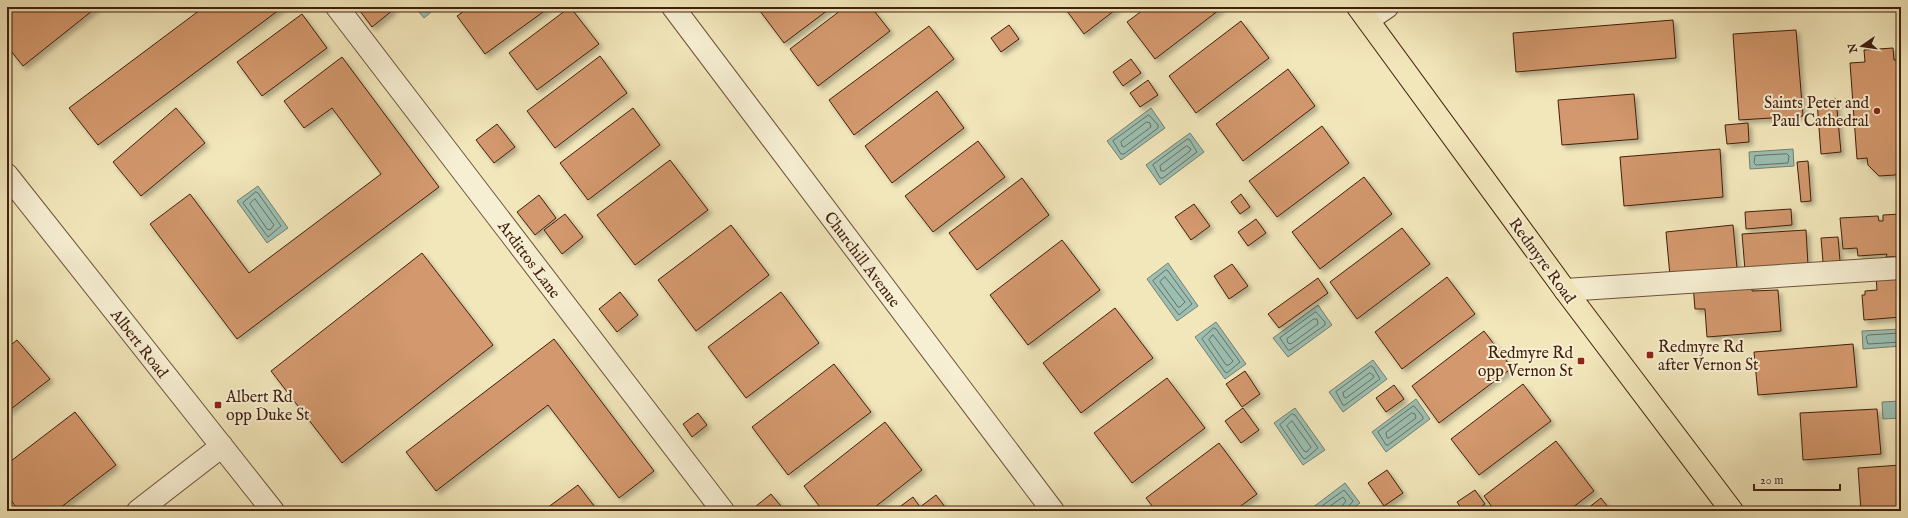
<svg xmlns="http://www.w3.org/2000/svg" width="1908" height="518" font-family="'IM FELL English',serif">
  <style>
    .water { fill: #9bbfb2; stroke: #777f70 }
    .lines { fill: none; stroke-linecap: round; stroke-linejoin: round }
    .shore { stroke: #6e6f60; stroke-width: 1 }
    .building { fill: #d3986d; stroke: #411f0d; filter: url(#shadow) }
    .minor-casing { stroke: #6d5138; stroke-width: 24 }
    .major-casing { stroke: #411f0d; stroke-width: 24 }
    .minor { stroke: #f7efd3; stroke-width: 22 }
    .major { stroke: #f2e7bb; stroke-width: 22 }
    .poi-dot { fill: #8f2418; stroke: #f7efd3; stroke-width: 1.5 }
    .labels { text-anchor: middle; stroke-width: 4; stroke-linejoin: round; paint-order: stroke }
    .poi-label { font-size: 16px; fill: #411f0d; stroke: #f7efd3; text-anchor: end }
    .street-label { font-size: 16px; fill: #411f0d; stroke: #f7efd3 }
  </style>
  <defs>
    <filter id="shadow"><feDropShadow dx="3.5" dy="3.5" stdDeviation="2" flood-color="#0004"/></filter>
  </defs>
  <rect width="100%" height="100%" fill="#f2e7bb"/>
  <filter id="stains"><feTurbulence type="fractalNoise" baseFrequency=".005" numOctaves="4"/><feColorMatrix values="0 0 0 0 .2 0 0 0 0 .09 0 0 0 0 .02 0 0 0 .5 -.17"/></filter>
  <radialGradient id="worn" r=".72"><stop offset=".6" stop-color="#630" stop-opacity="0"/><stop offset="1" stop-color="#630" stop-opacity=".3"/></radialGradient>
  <path class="water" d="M415,7H437L424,18Z
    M1151,108L1165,128L1121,160L1107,141Z
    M1190,133L1204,152L1160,185L1146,165Z
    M1793,149L1794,166L1750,169L1749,152Z
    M258,186L288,228L267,243L237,201Z
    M1168,263L1198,306L1177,321L1147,279Z
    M1318,305L1332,325L1288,357L1273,338Z
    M1216,322L1246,364L1225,379L1195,337Z
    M1901,329V346L1863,349L1862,331Z
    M1373,360L1387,379L1343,412L1329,392Z
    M1416,399L1430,419L1386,452L1372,432Z
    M1901,401V418L1883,419L1882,402Z
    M1295,408L1325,450L1303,465L1274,423Z
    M1345,483L1360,503L1349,511H1308Z"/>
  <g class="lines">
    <path class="shore" d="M1149,115L1158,125V128L1124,154H1121L1113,141Z
      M1147,122L1150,123L1151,127L1124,147L1122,146L1121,142Z
      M1188,139L1190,140L1197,152L1163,178H1160L1153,165Z
      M1187,146L1191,149L1190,151L1164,171H1161L1160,166Z
      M1787,154L1789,156L1788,163L1756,165L1754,163L1755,156Z
      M256,192L258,193L281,226L268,237L243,203Z
      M255,199L274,225L270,230L267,229L250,204Z
      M1166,270L1168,271L1192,304L1179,315L1153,281Z
      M1165,277L1185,302L1180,307H1178L1160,282Z
      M1316,312L1325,322V325L1290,350H1288L1280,338Z
      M1314,319H1317L1318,324L1291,344L1288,343L1287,339Z
      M1214,328L1216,329L1240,362L1227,373L1225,372L1202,339Z
      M1901,333L1868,335L1866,337L1868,344L1901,342
      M1213,335L1233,361L1229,365H1226L1209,340Z
      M1371,366L1373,367L1380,379L1345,405H1343L1336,392Z
      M1370,373L1374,376L1373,378L1346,398L1344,397L1343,393Z
      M1414,406L1423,417V419L1388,445H1386L1378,432Z
      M1412,413L1415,414L1416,418L1389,438H1387L1386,433Z
      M1292,414L1295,415L1318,448L1305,459L1303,458L1280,425Z
      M1292,421L1311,447L1307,452L1304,451L1287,426Z
      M1315,511L1344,490L1353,501L1348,507L1347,511
      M1323,511L1343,497L1346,501L1342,506V511"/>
  </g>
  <path class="building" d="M7,7H97L23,66L7,46Z
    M204,7H283L98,145L69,108Z
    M357,7H391L393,10L372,27Z
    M470,7H550L485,54L457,16Z
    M570,7L599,44L537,90L509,53Z
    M757,7H832L784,43Z
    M845,7H871L890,31L818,86L790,49Z
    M1064,7H1119L1084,34Z
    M1147,7H1223L1155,59L1127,22Z
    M302,14L327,48L262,96L237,62Z
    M1673,20L1676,58L1516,72L1513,33Z
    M1241,21L1269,58L1196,113L1169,76Z
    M1009,25L1019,39L1001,52L991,38Z
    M929,26L954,59L854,135L829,100Z
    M1796,30L1803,116L1739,120L1733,34Z
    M1893,48L1894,60H1901V168L1895,175L1879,176L1868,165L1867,158L1857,159L1850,63L1865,62L1864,50Z
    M600,56L627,93L555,148L527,111Z
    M342,57L439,187L237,339L150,224L190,194L249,273L381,174L332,108L304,128L284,101Z
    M1131,59L1141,73L1123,86L1113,72Z
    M1288,69L1315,106L1243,161L1216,124Z
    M1148,80L1158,95L1140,107L1130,93Z
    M937,91L964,128L892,183L865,146Z
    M1634,94L1638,139L1562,145L1558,100Z
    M1836,99L1841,152L1821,154L1817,101Z
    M176,108L205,143L141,196L113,162Z
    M633,108L660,145L588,200L560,163Z
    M1748,123L1749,142L1727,144L1725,125Z
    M497,124L515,147L494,163L476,140Z
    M1322,126L1349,163L1277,217L1249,181Z
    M978,141L1005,177L933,232L905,196Z
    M1720,149L1723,197L1624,206L1620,157Z
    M670,160L708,210L635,265L597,215Z
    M1808,161L1811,201L1801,202L1797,162Z
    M1364,177L1392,214L1320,269L1292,232Z
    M1022,178L1049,215L977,270L949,233Z
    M1241,194L1250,207L1240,214L1231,202Z
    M539,195L556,218L535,235L517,212Z
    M1194,204L1210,226L1191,240L1175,217Z
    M1791,209L1792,225L1746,229L1745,212Z
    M565,214L583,237L562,254L544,230Z
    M1901,214V256L1886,257L1887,254L1858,256L1857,248L1843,249L1840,218L1878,216L1879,221H1883V215Z
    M1256,219L1266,233L1248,246L1238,232Z
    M731,225L769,275L696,331L658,280Z
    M1733,225L1737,268L1670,276L1666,232Z
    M1402,228L1430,264L1357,319L1330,282Z
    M1806,230L1808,265L1745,270L1742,234Z
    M1838,237L1840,261L1823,262L1821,238Z
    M1062,240L1100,290L1028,345L990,295Z
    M422,253L493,345L342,463L271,371Z
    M1232,264L1248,286L1229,299L1214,276Z
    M1901,274V317L1864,320L1862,295H1865V291L1877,290L1876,276Z
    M1447,277L1475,314L1402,369L1375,332Z
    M1318,278L1328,293L1279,328L1268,314Z
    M1752,281V291L1778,290L1781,331L1707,337L1705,309H1695L1693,285Z
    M620,292L638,315L617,332L599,309Z
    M781,292L819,343L746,398L708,347Z
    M1115,308L1153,358L1081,413L1043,363Z
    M1484,331L1512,368L1439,423L1412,386Z
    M554,339L654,471L619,498L548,405L436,491L406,452Z
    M17,340L50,379L7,412V348Z
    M1853,344L1857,387L1758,395L1754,352Z
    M834,364L871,412L788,475L752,427Z
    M1245,371L1260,394L1242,407L1226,384Z
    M1167,378L1205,428L1132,483L1094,433Z
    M1523,384L1551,421L1479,475L1451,439Z
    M1394,385L1404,399L1386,412L1376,398Z
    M1243,408L1259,430L1241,443L1225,421Z
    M1877,409L1881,454L1803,460L1800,413Z
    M75,412L116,465L56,511H19L7,495V464Z
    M698,413L707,425L692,437L683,424Z
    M885,422L922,470L870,511H823L804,486Z
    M1556,441L1594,491L1568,511H1495L1484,496Z
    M1219,443L1257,494L1234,511H1156L1146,498Z
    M1901,465V511H1861L1858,468Z
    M1387,470L1403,493L1384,506L1368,483Z
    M578,485L598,511H543Z
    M1475,490L1485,504L1475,511H1463L1457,502Z
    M771,494L785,511H750Z
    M936,495L948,511H894L913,497L920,507Z
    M1601,498L1611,511H1584Z
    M1268,506L1272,511H1262Z"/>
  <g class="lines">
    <defs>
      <path id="minor" d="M337,7L723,511
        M673,7L1053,511
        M1368,20L1387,7
        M7,175L273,511
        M1565,290L1901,268
        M138,511L222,446"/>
      <path id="major" d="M1358,7L1565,290L1732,511"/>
    </defs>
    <use href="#minor" class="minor-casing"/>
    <use href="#major" class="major-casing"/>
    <use href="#minor" class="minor"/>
    <use href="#major" class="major"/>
  </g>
  <g class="poi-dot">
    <circle cx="1877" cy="111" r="4"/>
    <rect x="1646" y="351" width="8" height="8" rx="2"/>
    <rect x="1577" y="357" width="8" height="8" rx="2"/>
    <rect x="214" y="401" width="8" height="8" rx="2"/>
  </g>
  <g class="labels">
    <g class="poi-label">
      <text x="1869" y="108">Saints Peter and<tspan x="1869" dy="18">Paul Cathedral</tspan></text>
      <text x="1658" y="352" text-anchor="start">Redmyre Rd<tspan x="1658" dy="18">after Vernon St</tspan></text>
      <text x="1573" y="358">Redmyre Rd<tspan x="1573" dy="18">opp Vernon St</tspan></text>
      <text x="226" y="402" text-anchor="start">Albert Rd<tspan x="226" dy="18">opp Duke St</tspan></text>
    </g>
    <g class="street-label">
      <text transform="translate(530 259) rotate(53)" y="6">Ardittos Lane</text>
      <text transform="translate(863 259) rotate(53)" y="6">Churchill Avenue</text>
      <text transform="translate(1543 260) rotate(54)" y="6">Redmyre Road</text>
      <text transform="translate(140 343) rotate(52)" y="6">Albert Road</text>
    </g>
  </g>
  <rect width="1908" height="518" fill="none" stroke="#f2e7bb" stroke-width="24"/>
  <rect x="8" y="8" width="1892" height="502" fill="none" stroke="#411f0d" stroke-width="2"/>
  <rect x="12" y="12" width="1884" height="494" fill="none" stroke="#411f0d"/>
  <g transform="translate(1862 46) rotate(257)" stroke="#f7efd3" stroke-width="3" paint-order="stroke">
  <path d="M0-3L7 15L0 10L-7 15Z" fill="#411f0d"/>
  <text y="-6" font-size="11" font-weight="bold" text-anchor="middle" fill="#411f0d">N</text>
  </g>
  <path d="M1754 484v6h86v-6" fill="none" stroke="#411f0d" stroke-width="2"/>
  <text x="1760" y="484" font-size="12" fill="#411f0d" stroke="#f7efd3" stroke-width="3" paint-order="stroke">20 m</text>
  <rect width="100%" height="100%" filter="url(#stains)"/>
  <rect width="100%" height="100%" fill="url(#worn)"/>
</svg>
